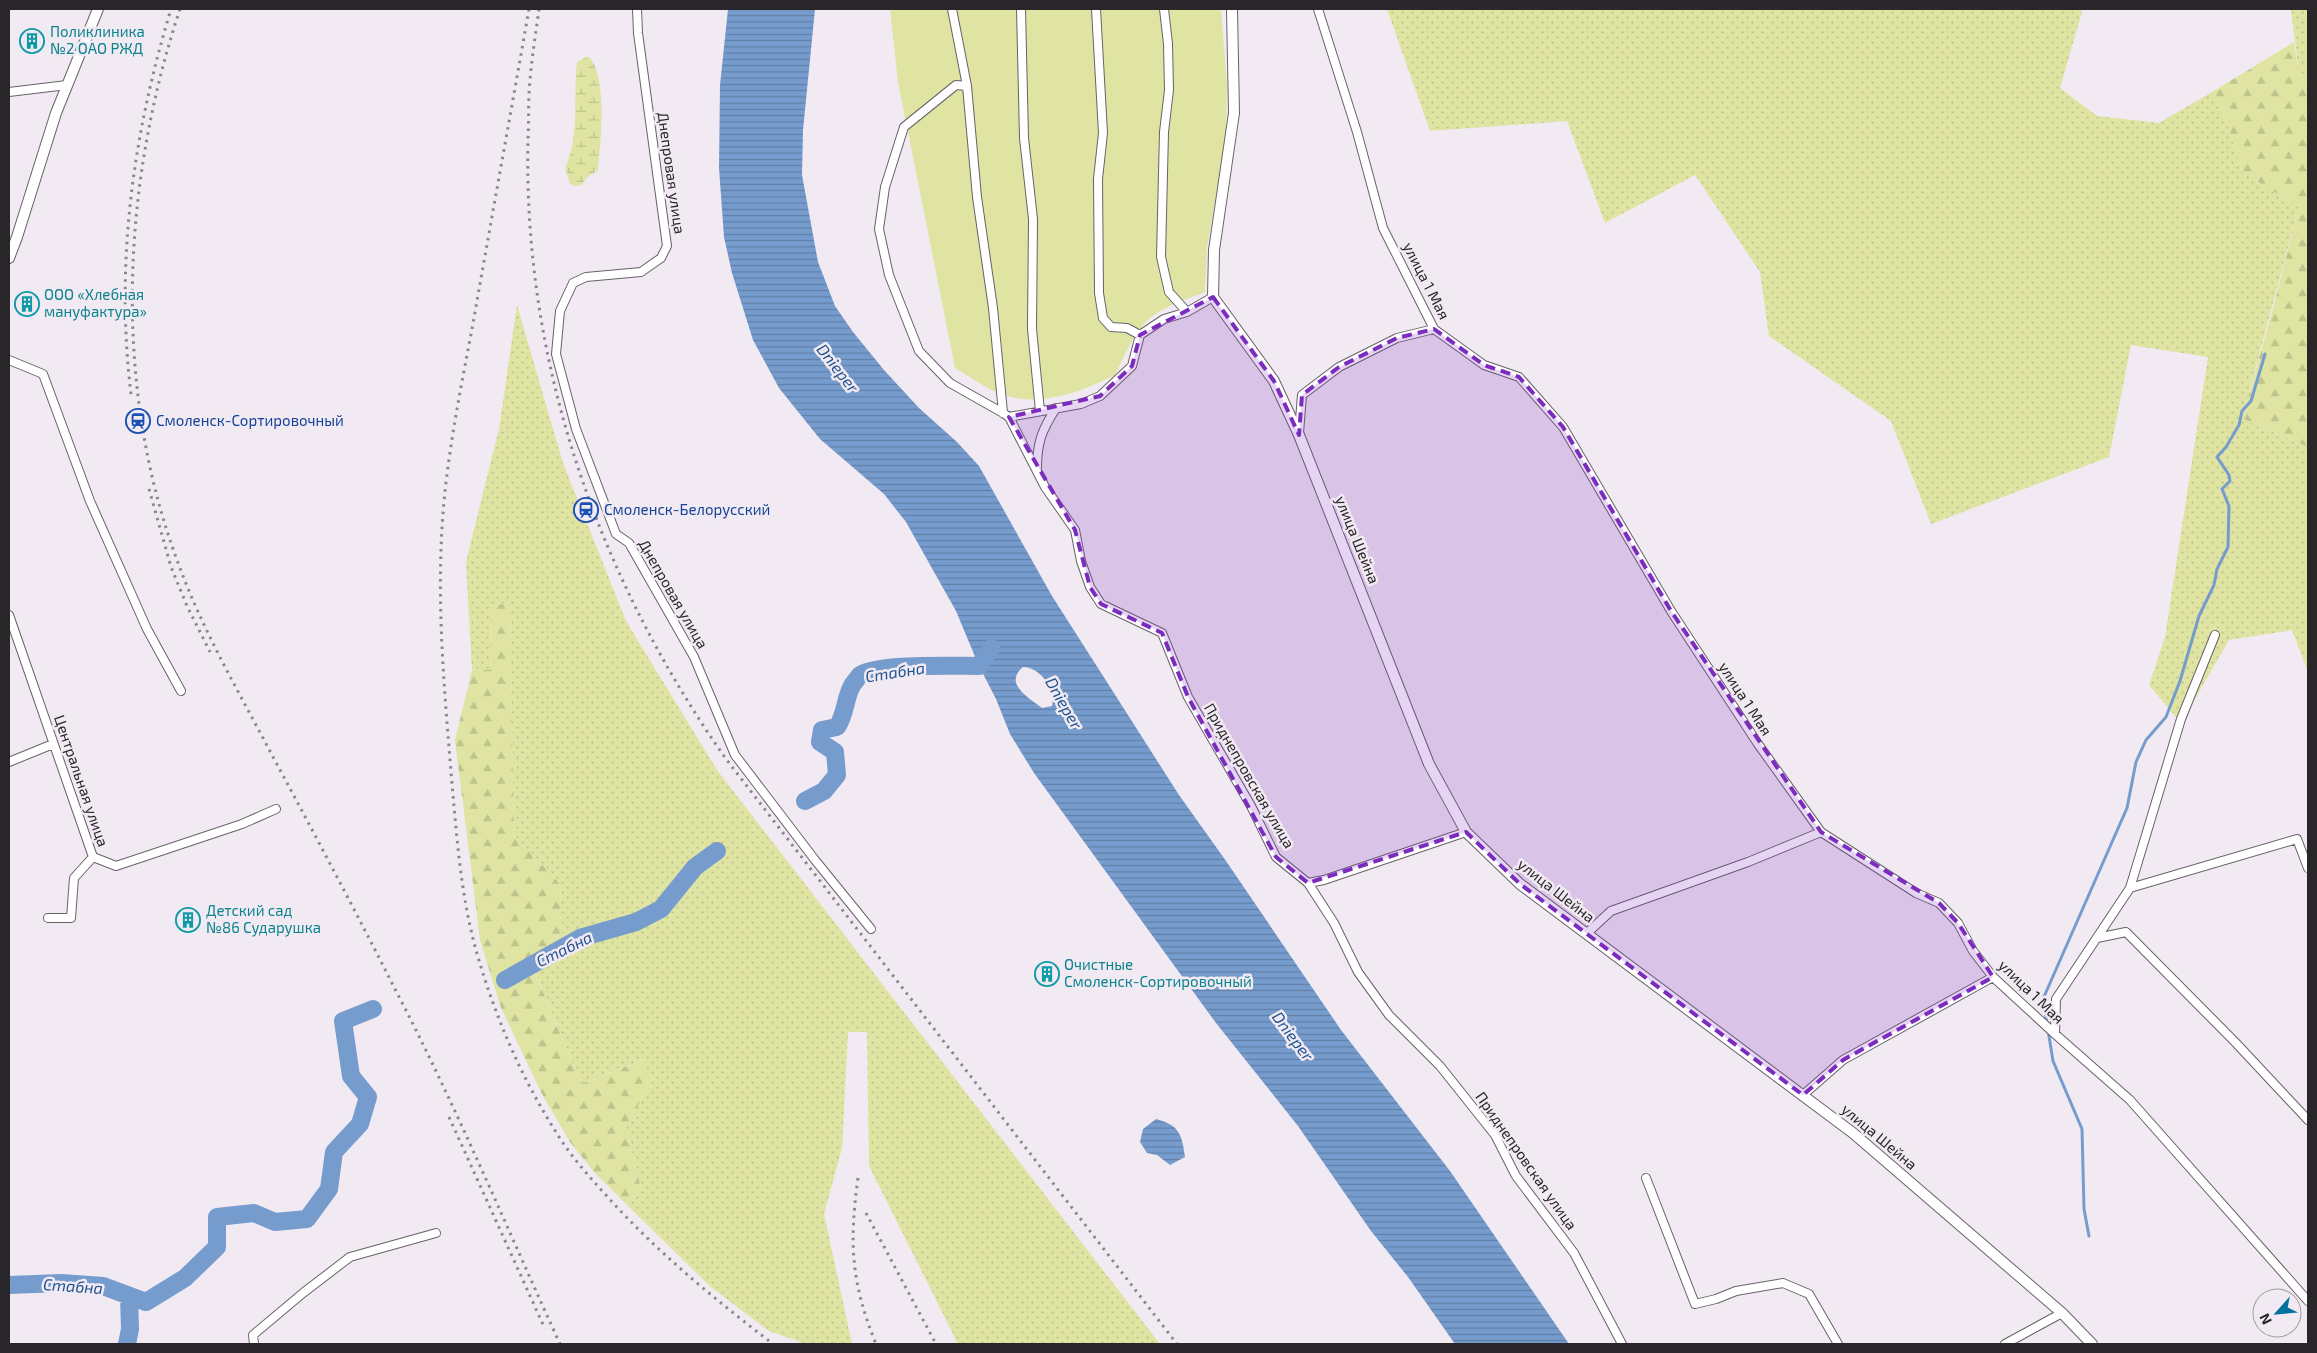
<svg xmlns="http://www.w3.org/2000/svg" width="2317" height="1353" font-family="'Exo 2',sans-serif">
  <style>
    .grass { fill: url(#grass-dots) }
    .forest { fill: url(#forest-firs) }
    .wetland { fill: url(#wetland-marsh) }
    .green { fill: #dfe4a3 }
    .water { fill: url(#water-rules); fill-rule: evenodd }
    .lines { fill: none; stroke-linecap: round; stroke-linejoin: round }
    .stream { stroke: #769cce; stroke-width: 3 }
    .river { stroke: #769cce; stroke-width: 18 }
    .street-casing { stroke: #686268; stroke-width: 10 }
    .secondary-casing { stroke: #686268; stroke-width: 12 }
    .street { stroke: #fff; stroke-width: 8 }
    .secondary { stroke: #fff; stroke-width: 10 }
    .rail { stroke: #8a868b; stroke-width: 3; stroke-dasharray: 2.5 5; stroke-linecap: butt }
    .marked { fill: #7b2cbf; fill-opacity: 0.2; stroke: #7b2cbf; stroke-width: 4; stroke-dasharray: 10 6; stroke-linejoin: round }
    .labels { text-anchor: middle; stroke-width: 5; stroke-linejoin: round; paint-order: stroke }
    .culture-label { font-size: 15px; fill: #0d838f; stroke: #f1eaf2; text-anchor: start }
    .street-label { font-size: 15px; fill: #282628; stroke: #f1eaf2 }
    .transit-label { font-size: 15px; fill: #164399; stroke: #f1eaf2; text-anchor: start }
    .water-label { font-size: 16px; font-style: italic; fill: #205491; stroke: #f1eaf2 }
  </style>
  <defs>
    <pattern id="grass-dots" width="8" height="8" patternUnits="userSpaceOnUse" patternTransform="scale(1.25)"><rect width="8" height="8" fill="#dfe4a3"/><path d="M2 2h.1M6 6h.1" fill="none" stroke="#bfc38c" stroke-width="1.8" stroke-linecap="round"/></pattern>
    <pattern id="forest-firs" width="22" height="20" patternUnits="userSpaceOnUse" patternTransform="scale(1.25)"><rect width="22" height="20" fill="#dfe4a3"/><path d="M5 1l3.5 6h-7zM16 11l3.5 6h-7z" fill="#bfc38c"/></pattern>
    <pattern id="wetland-marsh" width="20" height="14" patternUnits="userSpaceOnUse" patternTransform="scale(1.25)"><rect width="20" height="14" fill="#dfe4a3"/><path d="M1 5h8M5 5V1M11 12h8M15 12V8" fill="none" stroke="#bfc38c"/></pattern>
    <pattern id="water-rules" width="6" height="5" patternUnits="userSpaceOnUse" patternTransform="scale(1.25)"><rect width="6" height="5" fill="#769cce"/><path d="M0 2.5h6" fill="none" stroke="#617fa7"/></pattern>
  </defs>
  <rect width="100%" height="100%" fill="#f1eaf2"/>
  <path class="grass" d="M1387,9H2080L2082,12L2060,88L2097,116L2159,123L2212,92L2227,123L2242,172L2299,207L2242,418L2308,447V672L2292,630L2229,640L2181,723L2149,685L2165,637L2208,357L2131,345L2109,457L1931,524L1891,421L1769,336L1760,272L1695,175L1605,223L1567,121L1430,131Z
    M2291,9H2308V81L2299,74Z
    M517,305L563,463L626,621L717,770L1160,1344H958L869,1166L867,1032H848L842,1148L824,1214L852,1344H806L769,1331L711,1287L627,1205L641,1189L626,1126L653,1080L642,1060L581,1084L532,964L563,949L560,884L514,835L510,602L491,607L490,670H472L466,562L499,429Z"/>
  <path class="forest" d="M2294,42L2299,74L2308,81V447L2242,418L2272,312L2299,207L2242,172L2227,123L2212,92Z
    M510,602L514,835L560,884L563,949L532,965L581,1084L643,1060L653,1080L626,1126L641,1189L627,1205L594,1172L570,1142L542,1094L501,1008L480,940L455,740L472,670H490L491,607Z"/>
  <path class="wetland" d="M588,56C608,75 601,143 598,170L586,178L582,185L575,186L570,184L565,168C580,136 573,97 577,62Z"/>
  <path class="green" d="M890,9H1221L1227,84L1226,136L1207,247L1205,292C1187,299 1164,306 1149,319C1133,333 1124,357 1115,375C1082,392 1035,409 999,393C983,387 969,376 955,368L898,82Z"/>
  <path class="water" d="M728,9H815L803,130L802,175L818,262L835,306L853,332L884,370L919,408L957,442L979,466L1052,596L1179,795L1226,861L1341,1030L1450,1171L1569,1344H1455L1408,1277L1371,1231L1298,1126L1216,1023L1034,773L1010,734L996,699L979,666L956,611L906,522L884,494L820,439L779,388L753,340L732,273L724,237L719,168L720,85ZM1023,667C1040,667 1057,690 1052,706L1042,708C1029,698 1003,684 1023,667Z
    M1156,1119C1179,1125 1182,1134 1185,1157L1170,1165L1157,1155L1147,1153L1140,1142L1143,1129Z"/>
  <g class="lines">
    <path class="stream" d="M2089,1236L2084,1209L2082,1129L2053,1061L2043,999L2127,808L2136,762L2146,740L2166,717L2180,681L2199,616L2214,585L2217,569L2228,547L2229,506L2222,489L2230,481L2229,475L2217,457L2226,447L2239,425L2242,411L2251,401L2265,354"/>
    <path class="river" d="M805,801L824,791L837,775L835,752L820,742L822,730L837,727C846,714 845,696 853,684C855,682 858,677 860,675C879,663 954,666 979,666L991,648
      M505,980L580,938L636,922L661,909L695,867L717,851
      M9,1285L61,1283L103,1286L146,1302L185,1278L217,1247V1217L254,1213L275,1222L307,1219L329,1189L334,1152L360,1124L368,1097L351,1076L343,1021L373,1009
      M127,1344L130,1329L129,1296"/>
    <defs>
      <path id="street" d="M637,9L638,33L667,246L661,258L641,272L586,277L573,283L560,311L556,354L576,429L616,534L629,543L694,657L735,755L815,860L871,929
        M952,9L967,86
        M1021,9L1024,138L1033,219L1032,329L1040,411
        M1096,9L1103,133L1098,179L1099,293L1103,318L1111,327L1127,328L1140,335
        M1164,9L1168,44L1169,90L1164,132L1161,257L1169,292L1187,312
        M1318,9L1357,132L1383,228L1434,329L1484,365L1519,377L1563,427L1671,611L1758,744L1821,832L1916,893L1939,903L1958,923L1973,951L1993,977L2055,1034L2130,1100L2308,1301
        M9,92L67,85
        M9,360L43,374L90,501L147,629L181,691
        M1003,413L993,308L977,197L967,86L956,85L904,127L885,187L879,229L889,275L919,351L950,383L1003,413L1009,417L1081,404L1100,396L1132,366L1140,335L1164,319L1187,312L1213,297
        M1009,417L1045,487L1075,530L1081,561L1090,587L1101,604L1162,633L1188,697L1251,806L1276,857L1308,883L1334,923L1358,972L1389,1015L1440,1066L1495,1135L1516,1176L1574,1253L1622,1344
        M1299,433L1302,395L1339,367L1397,338L1434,329
        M1037,468C1037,442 1042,430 1056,408
        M9,615L93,857
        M9,762L53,744
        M93,857L116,866L242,824L276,809
        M1308,883L1324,880L1466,832
        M2130,888L2297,839L2308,868
        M48,918H71L74,878L93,857
        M1586,934L1611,911L1748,862L1821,832
        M2097,938L2126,932L2235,1042L2308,1120
        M2055,1034L2056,999L2130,888L2181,719L2215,635
        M1803,1095L1843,1060L1993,977
        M1646,1178L1695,1304L1716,1299L1736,1291L1783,1283L1809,1294L1838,1344
        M254,1344L253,1335L303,1293L350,1257L436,1233
        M2005,1344L2062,1313"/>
      <path id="secondary" d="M1232,9L1234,113L1214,250L1213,297L1274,381L1299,435L1429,764L1466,832L1520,884L1853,1133L2062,1313L2092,1344
        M9,258L17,237L56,113L98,9"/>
    </defs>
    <use href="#street" class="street-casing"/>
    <use href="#secondary" class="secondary-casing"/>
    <use href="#street" class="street"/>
    <use href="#secondary" class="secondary"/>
    <path class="rail" d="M180,9C121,187 112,391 180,568C204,633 240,694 272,755C314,833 356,912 396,991C456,1106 506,1226 560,1344
      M529,9C511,112 492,215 474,318C461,388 446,458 442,528C437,614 445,698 452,784C457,839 461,896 476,950C495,1018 524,1084 563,1143C578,1165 596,1184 614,1204C663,1257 717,1301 773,1344
      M539,9C536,32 532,56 530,80C528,99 529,120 528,140C523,363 598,577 726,759L1177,1344
      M131,394C115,263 133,134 171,9
      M149,489L171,567L187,606L210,652
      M449,1117L545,1329
      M858,1178C849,1244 851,1282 876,1344
      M866,1213L936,1344"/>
  </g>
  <path class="marked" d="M1213,297L1274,381L1299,435L1302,395L1339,367L1397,338L1434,329L1484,365L1519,377L1563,427L1671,611L1821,832L1939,903L1958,923L1993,977L1843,1060L1803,1095L1520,884L1466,832L1308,883L1276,857L1188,697L1162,633L1101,604L1090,587L1075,530L1009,417L1100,396L1132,366L1140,335Z"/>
  <defs>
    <symbol id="building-ring" viewBox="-11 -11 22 22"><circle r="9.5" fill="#f1eaf2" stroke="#0f9aa8" stroke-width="1.5"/><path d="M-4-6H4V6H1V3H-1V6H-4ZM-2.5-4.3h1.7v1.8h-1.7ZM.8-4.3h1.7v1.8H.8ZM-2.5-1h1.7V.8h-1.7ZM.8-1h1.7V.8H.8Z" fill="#0f9aa8"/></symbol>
    <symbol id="station-ring" viewBox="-11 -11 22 22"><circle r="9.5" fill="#f1eaf2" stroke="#1a4fb4" stroke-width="1.5"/><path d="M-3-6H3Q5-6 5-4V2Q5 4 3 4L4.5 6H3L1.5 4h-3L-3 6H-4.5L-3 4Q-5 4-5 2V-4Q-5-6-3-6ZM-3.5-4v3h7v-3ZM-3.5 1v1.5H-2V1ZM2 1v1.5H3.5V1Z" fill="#1a4fb4"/></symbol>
  </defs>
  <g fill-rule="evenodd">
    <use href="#building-ring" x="18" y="27" width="28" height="28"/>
    <use href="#building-ring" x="13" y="290" width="28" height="28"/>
    <use href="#station-ring" x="124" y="407" width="28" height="28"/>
    <use href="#station-ring" x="572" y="496" width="28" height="28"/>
    <use href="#building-ring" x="174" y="906" width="28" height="28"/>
    <use href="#building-ring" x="1033" y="960" width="28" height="28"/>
  </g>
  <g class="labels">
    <g class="culture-label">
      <text x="50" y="37">Поликлиника<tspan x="50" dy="17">№2 ОАО РЖД</tspan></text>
      <text x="44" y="300">ООО «Хлебная<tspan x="44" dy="17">мануфактура»</tspan></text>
      <text x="206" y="916">Детский сад<tspan x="206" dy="17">№86 Сударушка</tspan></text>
      <text x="1064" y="970">Очистные<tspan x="1064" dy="17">Смоленск-Сортировочный</tspan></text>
    </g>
    <g class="street-label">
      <text transform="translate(671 173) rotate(82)" y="5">Днепровая улица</text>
      <text transform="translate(1426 281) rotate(63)" y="5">улица 1 Мая</text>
      <text transform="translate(1357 540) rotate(68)" y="5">улица Шейна</text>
      <text transform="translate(673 594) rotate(60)" y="5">Днепровая улица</text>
      <text transform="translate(1745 699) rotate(57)" y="5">улица 1 Мая</text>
      <text transform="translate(1249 776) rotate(60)" y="5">Приднепровская улица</text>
      <text transform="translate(81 781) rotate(71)" y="5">Центральная улица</text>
      <text transform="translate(1556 891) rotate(38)" y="5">улица Шейна</text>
      <text transform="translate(2031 992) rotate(44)" y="5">улица 1 Мая</text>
      <text transform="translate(1879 1137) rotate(40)" y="5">улица Шейна</text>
      <text transform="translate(1526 1161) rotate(55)" y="5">Приднепровская улица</text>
    </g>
    <g class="transit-label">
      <text x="156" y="426">Смоленск-Сортировочный</text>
      <text x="604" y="515">Смоленск-Белорусский</text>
    </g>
    <g class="water-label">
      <text transform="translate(838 368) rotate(52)" y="6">Dnieper</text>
      <text transform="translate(895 672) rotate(-9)" y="6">Стабна</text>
      <text transform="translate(1064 703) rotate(60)" y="6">Dnieper</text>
      <text transform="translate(564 949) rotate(-26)" y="6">Стабна</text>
      <text transform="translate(1293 1036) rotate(53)" y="6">Dnieper</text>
      <text transform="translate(73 1286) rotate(4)" y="6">Стабна</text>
    </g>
  </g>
  <rect width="2317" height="1353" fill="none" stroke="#282628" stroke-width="20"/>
  <g transform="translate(2277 1313) rotate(243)"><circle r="24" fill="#f1eaf2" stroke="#a19ca1"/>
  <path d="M0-4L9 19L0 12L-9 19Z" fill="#00729d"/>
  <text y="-8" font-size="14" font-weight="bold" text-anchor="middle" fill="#282628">N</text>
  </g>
</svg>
